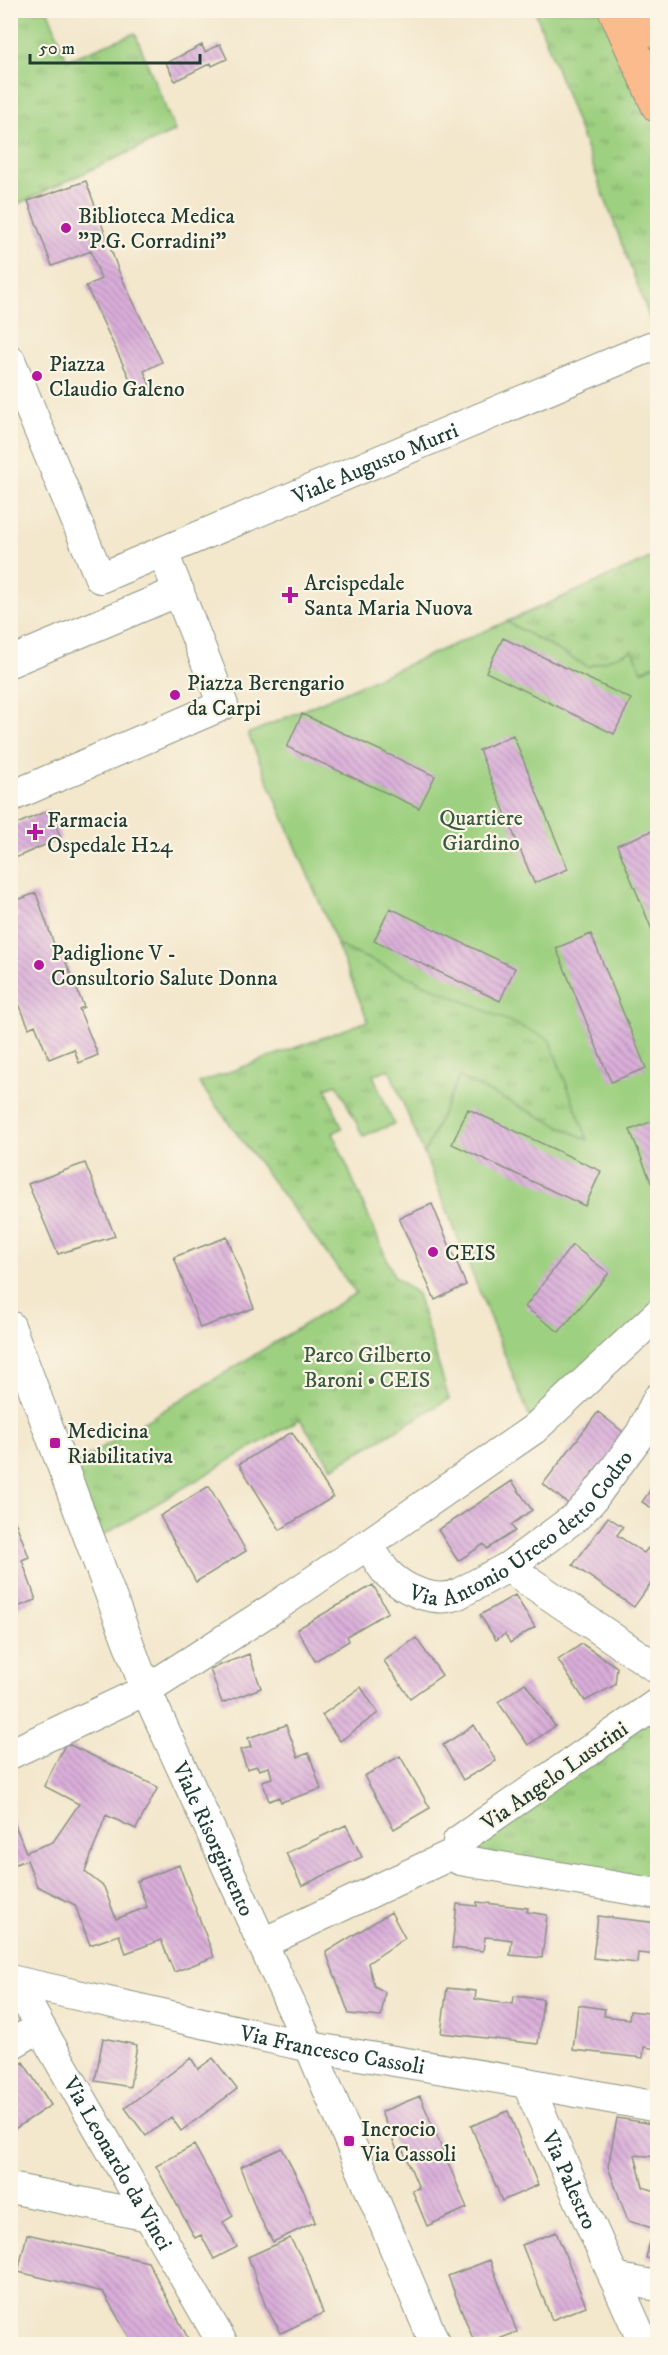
<svg xmlns="http://www.w3.org/2000/svg" width="668" height="2355" font-family="'IM FELL DW Pica',serif">
  <style>
    .green { fill: #9dd080; stroke: #5e865a; stroke-width: 1.5 }
    .park { fill: url(#park-tufts); stroke: #5e865a; stroke-width: 1.5 }
    .building { fill: url(#building-back-hatch) }
    .lines { fill: none; stroke-linecap: round; stroke-linejoin: round }
    .minor-casing { stroke: #899280; stroke-width: 32 }
    .major-casing { stroke: #899280; stroke-width: 35 }
    .minor { stroke: #fff; stroke-width: 30 }
    .major { stroke: #fbbb8d; stroke-width: 33 }
    .poi-dot { fill: #b5179e; stroke: #fcf5e5; stroke-width: 2 }
    .labels { text-anchor: middle; stroke-width: 4.5; stroke-linejoin: round; paint-order: stroke }
    .poi-label { font-size: 22px; fill: #1f3d34; stroke: #fcf5e5; text-anchor: start }
    .street-label { font-size: 22px; fill: #1f3d34; stroke: #fcf5e5 }
    .park-label { font-size: 22px; fill: #385a43; stroke: #fcf5e5 }
  </style>
  <defs>
    <pattern id="park-tufts" width="24" height="20" patternUnits="userSpaceOnUse" patternTransform="scale(1.5)"><rect width="24" height="20" fill="#9dd080"/><path d="M3 7l-1-3M5 7V3M7 7l1-3M15 17l-1-3M17 17v-4M19 17l1-3" fill="none" stroke="#7faa6a"/></pattern>
    <pattern id="building-back-hatch" width="6" height="6" patternUnits="userSpaceOnUse" patternTransform="scale(1.5)"><rect width="6" height="6" fill="#daaeda"/><path d="M-1 5l2 2M0 0l6 6M5-1l2 2" fill="none" stroke="#b08fb2"/></pattern>
  </defs>
  <rect width="100%" height="100%" fill="#fcf5e5"/>
  <filter id="ink" filterUnits="userSpaceOnUse"><feTurbulence type="fractalNoise" baseFrequency=".0167" numOctaves="2"/><feDisplacementMap in="SourceGraphic" scale="12" xChannelSelector="R" yChannelSelector="G"/><feConvolveMatrix kernelMatrix="1 2 1 2 8 2 1 2 1" color-interpolation-filters="sRGB"/></filter>
  <filter id="wash" filterUnits="userSpaceOnUse"><feTurbulence type="fractalNoise" baseFrequency=".008" numOctaves="4" result="noise"/><feDisplacementMap in="SourceGraphic" scale="24" xChannelSelector="R" yChannelSelector="G"/><feGaussianBlur stdDeviation="1.35" result="paint"/><feColorMatrix in="noise" values="0 0 0 0 0 0 0 0 0 0 0 0 0 0 0 0 0 1.4 0 .05"/><feComposite in="paint" operator="in"/></filter>
  <g filter="url(#wash)">
    <rect width="100%" height="100%" fill="#f3e7cc"/>
    <path class="green" d="M657,556V1305L532,1423L390,1068L248,734Z"/>
    <path class="park" d="M10,11H48L67,60L135,33L175,131L11,207Z
      M535,11H657V338Z
      M657,555V664L642,671L633,650L588,667L507,622Z
      M337,945L549,1039L588,1140L459,1077L424,1154L389,1069L373,1075L394,1124L363,1136L337,1084L326,1088L342,1128L333,1133L394,1276L417,1294L449,1399L332,1468L300,1419L99,1538L72,1466L356,1293L199,1083L368,1021Z
      M657,1703V1894L460,1860L458,1841Z"/>
    <g id="blocks">
      <path class="building" d="M220,44L227,59L212,66L211,63L175,81L166,63L202,45L205,52Z
        M86,181L119,272L162,362L144,371L151,388L137,394L86,286L101,279L91,251L52,266L28,201Z
        M503,638L631,699L614,734L486,672Z
        M302,714L435,776L419,808L287,747Z
        M513,735L568,869L534,883L479,750Z
        M49,810L61,838L10,860V827Z
        M652,831L658,843L657,942L617,845Z
        M36,893L55,947L59,945L84,1007L79,1009L98,1055L79,1063L74,1049L49,1059L35,1025L29,1028L10,982V920L18,917L12,902Z
        M390,908L515,968L500,1001L374,941Z
        M591,934L646,1068L611,1082L556,948Z
        M468,1109L601,1171L585,1206L452,1144Z
        M658,1119V1197H657L630,1130Z
        M85,1163L115,1236L58,1254L28,1184Z
        M432,1204L466,1285L435,1300L399,1218Z
        M227,1237L254,1308L200,1328L174,1257Z
        M572,1245L609,1273L559,1332L525,1307Z
        M598,1412L627,1435L571,1506L543,1484Z
        M292,1432L333,1497L280,1530L239,1464Z
        M658,1479V1512L642,1502Z
        M512,1481L532,1510L511,1525L515,1531L487,1549L484,1544L458,1561L438,1530Z
        M209,1486L246,1551L196,1582L160,1516Z
        M10,1508L29,1557L22,1560L36,1600L12,1609Z
        M608,1517L623,1527L617,1535L644,1553L648,1548L658,1555V1573L634,1607L573,1565Z
        M373,1585L388,1612L347,1636L349,1641L315,1661L297,1629Z
        M515,1595L535,1627L510,1643L505,1634L496,1640L480,1615Z
        M416,1638L442,1675L410,1698L384,1661Z
        M582,1644L617,1667L615,1685L585,1701L558,1660Z
        M249,1654L261,1688L222,1703L210,1669Z
        M525,1683L555,1726L528,1745L498,1702Z
        M361,1687L378,1713L340,1741L322,1715Z
        M286,1725L298,1757L309,1753L321,1789L281,1802L279,1797L269,1801L262,1781L272,1778L269,1767L259,1770L257,1766L247,1769L240,1750L251,1747L248,1738Z
        M474,1725L496,1761L463,1780L443,1745Z
        M66,1743L158,1787L136,1829L106,1815L85,1872L104,1887L116,1919L147,1907L137,1881L179,1865L214,1957L174,1972L161,1940L126,1953L119,1935L90,1945L75,1905L37,1886L27,1860L10,1866V1821L13,1820L26,1852L53,1842L79,1804L44,1786Z
        M400,1756L430,1808L394,1829L364,1776Z
        M346,1825L362,1857L302,1886L286,1853Z
        M477,1902L528,1908L527,1912L547,1915L542,1958L510,1955L512,1940L498,1938L485,1937L483,1951L452,1948L457,1904L477,1906Z
        M391,1912L405,1938L368,1963L374,1986L385,1992L381,2017L349,2014L326,1952Z
        M598,1916L658,1923V1955L638,1953L637,1963L593,1958Z
        M447,1988L476,1991L475,1999L494,2002L513,2004L514,1996L543,1999L538,2044L441,2033Z
        M578,2005L605,2009L604,2016L629,2019L630,2011L658,2014V2049L644,2047L643,2058L573,2050Z
        M103,2038L137,2045L130,2087L95,2081Z
        M191,2058L198,2069L213,2058L237,2089L181,2131L171,2117L146,2136L125,2108Z
        M23,2062L51,2105L10,2132V2070Z
        M420,2096L467,2208L427,2226L412,2190L419,2188L402,2148L397,2150L381,2112Z
        M508,2111L538,2185L502,2201L471,2126Z
        M617,2118L658,2125V2157L635,2155L643,2187L658,2192L652,2228L628,2221L608,2167Z
        M194,2145L233,2216L223,2222L237,2247L214,2259L201,2235L195,2238L156,2166Z
        M282,2148L305,2193L315,2222L273,2242L258,2214L240,2167Z
        M556,2232L586,2306L552,2320L522,2245Z
        M27,2234L148,2262L191,2344H133L103,2292L18,2272Z
        M290,2238L306,2266L323,2313L281,2333L266,2307L248,2257Z
        M650,2241L658,2242V2261L646,2258Z
        M490,2260L517,2332L486,2344H475L448,2276Z"/>
    </g>
  </g>
  <g filter="url(#ink)">
    <use href="#blocks" fill-opacity="0" stroke="#899280" stroke-width="1.5"/>
    <g class="lines">
      <defs>
        <g id="minor">
          <path id="s1" d="M10,360L100,578L650,347L658,350"/>
          <path d="M10,662L179,591"/>
          <path d="M10,797L223,705L163,552"/>
          <path id="s2" d="M10,1326L146,1690L310,2047L435,2344"/>
          <path id="s3" d="M368,1544C374,1554 380,1565 387,1573C404,1590 435,1604 458,1594L508,1567L577,1516L592,1500L641,1433L658,1398"/>
          <path d="M508,1567L658,1669"/>
          <path d="M658,1703L458,1841L460,1860L658,1894"/>
          <path d="M10,1754L146,1690L275,1607L368,1544L534,1429L658,1314"/>
          <path d="M263,1943L459,1851"/>
          <path id="s4" d="M10,1980L310,2047L527,2083L658,2107"/>
          <path id="s5" d="M16,1982L40,2027L223,2344"/>
          <path d="M10,2045L40,2027"/>
          <path id="s6" d="M527,2083L644,2344"/>
          <path d="M10,2188L149,2216"/>
          <path d="M614,2278L658,2286"/>
        </g>
        <path id="major" d="M615,10L658,106
          M648,10L658,32"/>
      </defs>
      <use href="#minor" class="minor-casing"/>
      <use href="#major" class="major-casing"/>
      <use href="#minor" class="minor"/>
      <use href="#major" class="major"/>
    </g>
  </g>
  <g class="poi-dot">
    <circle cx="66" cy="228" r="6"/>
    <circle cx="37" cy="376" r="6"/>
    <path d="M287 586h6v6h6v6h-6v6h-6v-6h-6v-6h6z"/>
    <circle cx="175" cy="695" r="6"/>
    <path d="M32 823h6v6h6v6h-6v6h-6v-6h-6v-6h6z"/>
    <circle cx="39" cy="965" r="6"/>
    <circle cx="433" cy="1252" r="6"/>
    <rect x="49" y="1437" width="12" height="12" rx="3"/>
    <rect x="343" y="2135" width="12" height="12" rx="3"/>
  </g>
  <g class="labels">
    <g class="poi-label">
      <text x="78" y="223">Biblioteca Medica<tspan x="78" dy="25">"P.G. Corradini"</tspan></text>
      <text x="49" y="371">Piazza<tspan x="49" dy="25">Claudio Galeno</tspan></text>
      <text x="304" y="590">Arcispedale<tspan x="304" dy="25">Santa Maria Nuova</tspan></text>
      <text x="187" y="690">Piazza Berengario<tspan x="187" dy="25">da Carpi</tspan></text>
      <text x="47" y="827">Farmacia<tspan x="47" dy="25">Ospedale H24</tspan></text>
      <text x="51" y="960">Padiglione V -<tspan x="51" dy="25">Consultorio Salute Donna</tspan></text>
      <text x="445" y="1260">CEIS</text>
      <text x="67" y="1438">Medicina<tspan x="67" dy="25">Riabilitativa</tspan></text>
      <text x="361" y="2136">Incrocio<tspan x="361" dy="25">Via Cassoli</tspan></text>
    </g>
    <g class="street-label">
      <text dy="8" stroke="none"><textPath href="#s1" startOffset="534">Viale Augusto Murri</textPath></text>
      <text dy="8" stroke="none"><textPath href="#s3" startOffset="200">Via Antonio Urceo detto Codro</textPath></text>
      <text transform="translate(554 1775) rotate(-35)" y="8">Via Angelo Lustrini</text>
      <text dy="8" stroke="none"><textPath href="#s2" startOffset="552">Viale Risorgimento</textPath></text>
      <text dy="8" stroke="none"><textPath href="#s4" startOffset="330">Via Francesco Cassoli</textPath></text>
      <text dy="8" stroke="none"><textPath href="#s5" startOffset="208">Via Leonardo da Vinci</textPath></text>
      <text dy="8" stroke="none"><textPath href="#s6" startOffset="106">Via Palestro</textPath></text>
    </g>
    <g class="park-label">
      <text x="481" y="825">Quartiere<tspan x="481" dy="25">Giardino</tspan></text>
      <text x="367" y="1362">Parco Gilberto<tspan x="367" dy="25">Baroni • CEIS</tspan></text>
    </g>
  </g>
  <rect width="668" height="2355" fill="none" stroke="#fcf5e5" stroke-width="36"/>
  <path d="M30 54v9h170v-9" fill="none" stroke="#1f3d34" stroke-width="3"/>
  <text x="39" y="54" font-size="18" fill="#1f3d34" stroke="#fcf5e5" stroke-width="4.5" paint-order="stroke">50 m</text>
</svg>
